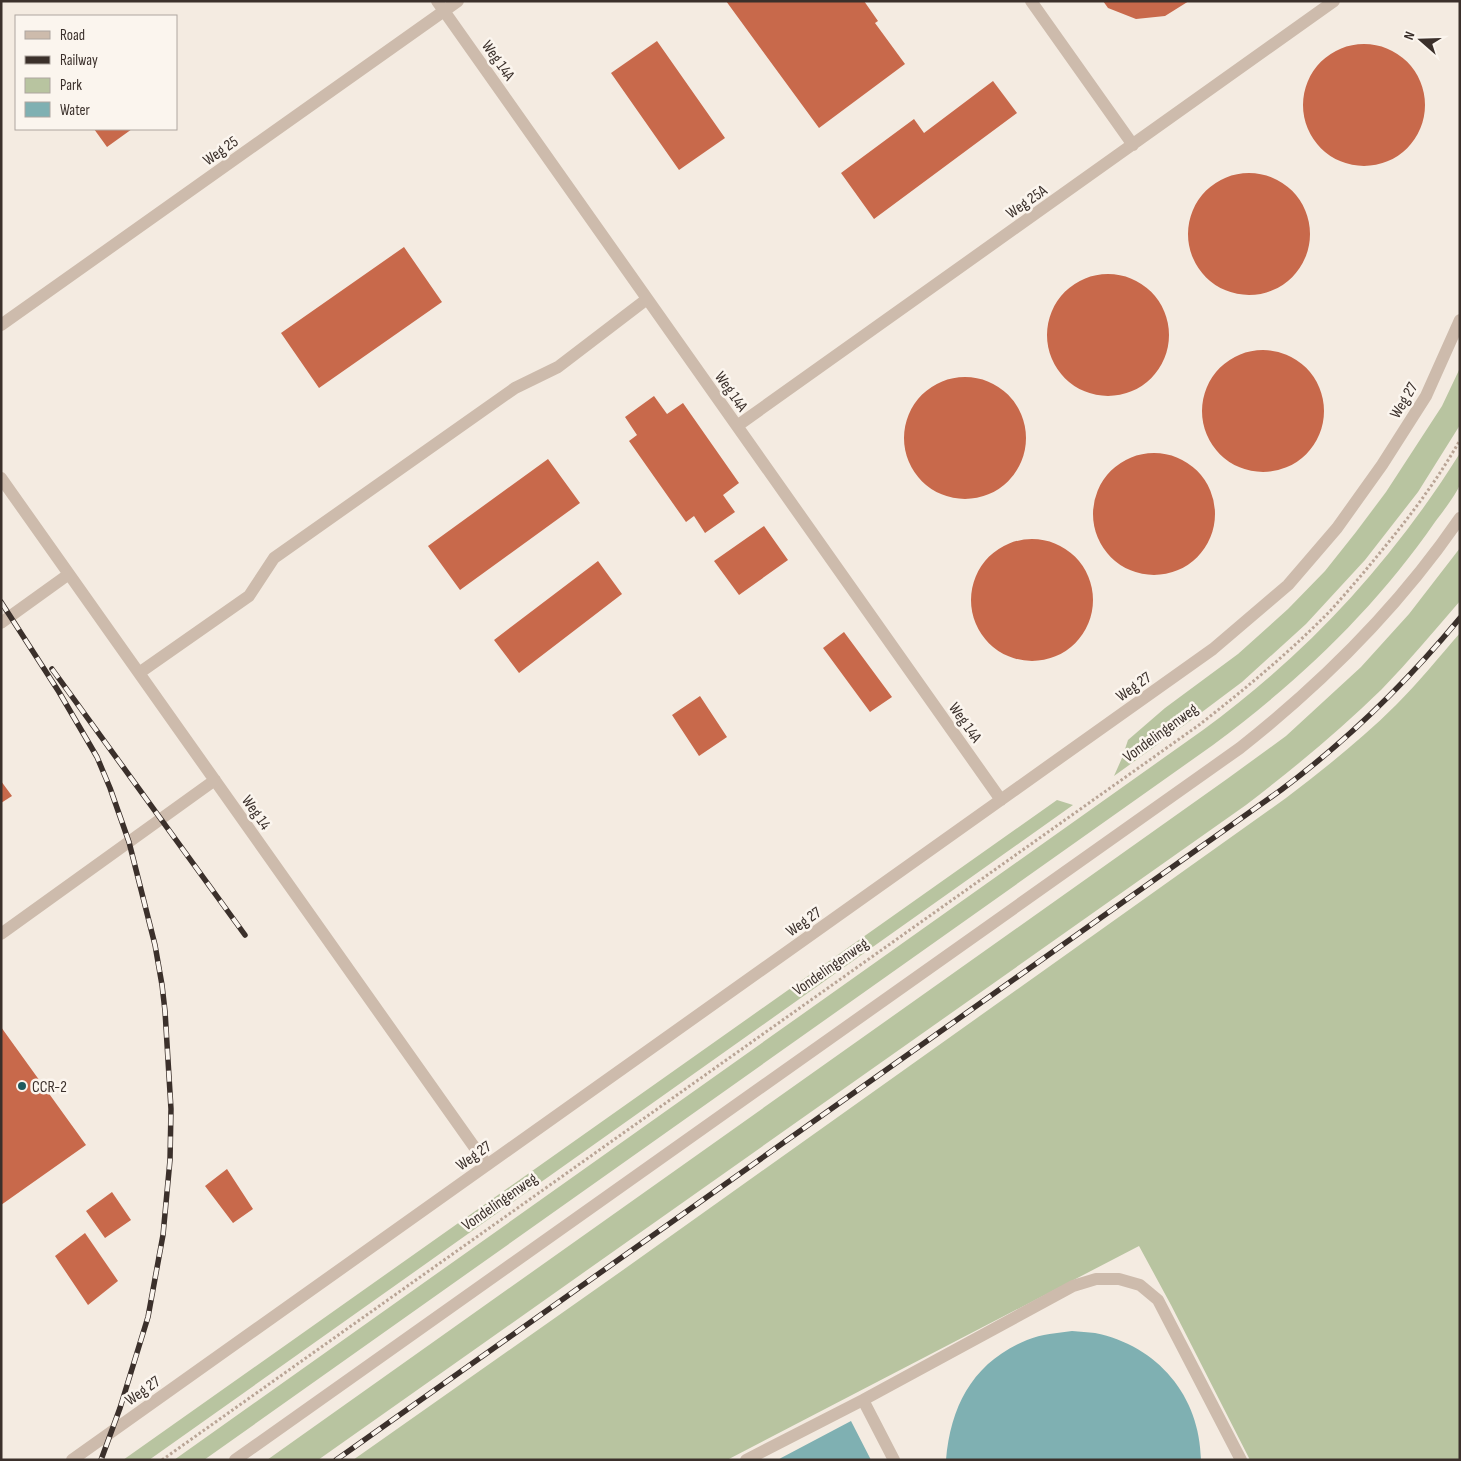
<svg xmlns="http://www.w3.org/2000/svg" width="1461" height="1461" font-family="'Sofia Sans Condensed',sans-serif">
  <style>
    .green { fill: #b8c4a0 }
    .water { fill: #7fb0b2 }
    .building { fill: #c8694b }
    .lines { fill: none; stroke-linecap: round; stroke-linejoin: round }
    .path { stroke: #b9a596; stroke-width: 3; stroke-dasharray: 2.5 2.5; stroke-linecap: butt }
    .lane { stroke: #cdbbac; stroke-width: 12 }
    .street { stroke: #cdbbac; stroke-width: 12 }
    .rail-casing { stroke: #3b302b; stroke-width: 5.5 }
    .rail { stroke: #fbf5ee; stroke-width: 4; stroke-dasharray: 11; stroke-linecap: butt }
    .poi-dot { fill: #1f5a5e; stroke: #fbf5ee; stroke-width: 2 }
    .labels { text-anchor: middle; stroke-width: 5; stroke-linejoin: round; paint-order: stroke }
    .street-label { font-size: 16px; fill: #3b302b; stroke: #fbf5ee }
    .poi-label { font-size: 16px; fill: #3b302b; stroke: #fbf5ee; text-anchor: start }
  </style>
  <rect width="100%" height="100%" fill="#f4ebe1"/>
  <path class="green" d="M1460,368V425L1418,492L1365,560L1306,624L1242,682L1194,718L1114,776L1122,758L1128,740L1165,708L1238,654L1288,609L1325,571L1356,532L1386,492L1442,406Z
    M1460,453C1460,463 1461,474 1460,484C1458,492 1441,514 1435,522C1375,609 1298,682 1213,745L204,1460H174L1203,730C1306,655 1392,562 1460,453Z
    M1460,548V601C1434,631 1409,661 1382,689C1339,731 1293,769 1246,805L318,1460H267L1227,779L1286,736L1361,667L1409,614Z
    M1460,633V1460H1250L1171,1305L1139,1246L727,1460H353L623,1270L1286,798C1324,769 1362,739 1396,705C1419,682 1439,657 1460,633Z
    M1057,800L1073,805L149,1460H123Z"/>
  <path class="water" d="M1072,1331C1080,1332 1088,1332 1095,1333C1158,1346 1200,1396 1201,1460H946C951,1404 974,1362 1027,1340C1042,1334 1057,1333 1072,1331Z
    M851,1421L871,1460H778L781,1458Z"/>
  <path class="building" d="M726,1H864L878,21L875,23L905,64L819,128Z
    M1103,1H1189L1165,16L1136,19L1108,8Z
    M657,41L725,138L679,170L611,73Z
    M1303 105a61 61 0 1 1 122 0a61 61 0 1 1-122 0Z
    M993,81L1017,113L874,219L841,173L914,119L924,133Z
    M94,129H132L107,147Z
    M1188 234a61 61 0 1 1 122 0a61 61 0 1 1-122 0Z
    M404,247L442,302L319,388L281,333Z
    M1047 335a61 61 0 1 1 122 0a61 61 0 1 1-122 0Z
    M1202 411a61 61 0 1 1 122 0a61 61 0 1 1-122 0Z
    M904 438a61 61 0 1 1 122 0a61 61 0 1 1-122 0Z
    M654,396L667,414L683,403L739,483L723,495L735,512L705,533L694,516L686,522L629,441L637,435L625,417Z
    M1093 514a61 61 0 1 1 122 0a61 61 0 1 1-122 0Z
    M548,459L580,503L460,590L428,546Z
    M764,526L788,560L739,595L714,561Z
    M971 600a61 61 0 1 1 122 0a61 61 0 1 1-122 0Z
    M598,561L622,594L519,673L494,640Z
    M844,632L892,697L870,712L823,648Z
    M700,696L727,737L699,756L672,715Z
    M1,781L12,796L1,803Z
    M1,1027L86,1145L1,1205Z
    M227,1169L253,1209L233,1223L205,1186Z
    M112,1192L131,1220L105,1238L86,1211Z
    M85,1233L118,1281L88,1305L55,1256Z"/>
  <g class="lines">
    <path class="path" d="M162,1460L1199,725C1245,689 1290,652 1331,610C1349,590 1366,570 1383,549C1411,515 1438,479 1460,440"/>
    <path class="lane" d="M437,1L1001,800
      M1031,1L1133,145
      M1,325L458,1
      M737,426L1334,1
      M1,478L487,1165
      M1,623L69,574
      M139,673L249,596L274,558L515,388L558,367L647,299
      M1,934L215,780
      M863,1400L894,1460
      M72,1460L1213,649L1288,585L1337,528L1382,465L1426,396L1460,320
      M746,1460L863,1400L1073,1286L1096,1279H1119L1140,1285L1158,1300L1241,1460"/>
    <path class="street" d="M235,1460L1240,748C1325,681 1399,607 1460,518"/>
    <defs>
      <path id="rail" d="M1,602L59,692L97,757L110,788L129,842L155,945L162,985L165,1011L171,1109L170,1160L163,1235L148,1317L120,1408L101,1460
        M52,669L245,935
        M336,1460L1281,790C1348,740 1407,682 1460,618"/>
    </defs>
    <use href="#rail" class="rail-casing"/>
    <use href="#rail" class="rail"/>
  </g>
  <circle class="poi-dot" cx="22" cy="1086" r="5"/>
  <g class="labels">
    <g class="street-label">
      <text transform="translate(499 60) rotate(55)" y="6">Weg 14A</text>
      <text transform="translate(220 150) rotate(-35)" y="6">Weg 25</text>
      <text transform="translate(1026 201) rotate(-35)" y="6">Weg 25A</text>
      <text transform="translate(732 391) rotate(55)" y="6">Weg 14A</text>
      <text transform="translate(1403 400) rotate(-59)" y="6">Weg 27</text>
      <text transform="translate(1133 686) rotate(-35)" y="6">Weg 27</text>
      <text transform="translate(966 722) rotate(55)" y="6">Weg 14A</text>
      <text transform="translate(1160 732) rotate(-36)" y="6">Vondelingenweg</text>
      <text transform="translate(257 812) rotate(55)" y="6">Weg 14</text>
      <text transform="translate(803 921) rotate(-35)" y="6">Weg 27</text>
      <text transform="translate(830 966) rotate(-35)" y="6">Vondelingenweg</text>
      <text transform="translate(473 1155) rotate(-35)" y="6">Weg 27</text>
      <text transform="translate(499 1201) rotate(-35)" y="6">Vondelingenweg</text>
      <text transform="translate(142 1390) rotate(-35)" y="6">Weg 27</text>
    </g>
    <g class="poi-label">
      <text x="32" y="1092">CCR-2</text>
    </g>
  </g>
  <rect width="1461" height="1461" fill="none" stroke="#3b302b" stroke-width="5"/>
  <rect x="15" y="15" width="162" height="115" fill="#fbf5ee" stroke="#aea6a0"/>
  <rect x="25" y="31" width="25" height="8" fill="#cdbbac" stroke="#aea6a0"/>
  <text x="60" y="40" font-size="15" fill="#3b302b">Road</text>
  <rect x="25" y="56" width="25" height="8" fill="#3b302b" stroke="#aea6a0"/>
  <text x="60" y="65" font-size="15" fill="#3b302b">Railway</text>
  <rect x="25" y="78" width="25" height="15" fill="#b8c4a0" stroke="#aea6a0"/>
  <text x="60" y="90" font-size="15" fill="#3b302b">Park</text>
  <rect x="25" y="102" width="25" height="15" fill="#7fb0b2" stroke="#aea6a0"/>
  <text x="60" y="115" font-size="15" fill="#3b302b">Water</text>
  <g transform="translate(1421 40) rotate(290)" stroke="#fbf5ee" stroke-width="4" paint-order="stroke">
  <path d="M0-4L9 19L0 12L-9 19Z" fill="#3b302b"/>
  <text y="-8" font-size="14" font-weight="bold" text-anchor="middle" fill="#3b302b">N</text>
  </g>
</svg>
